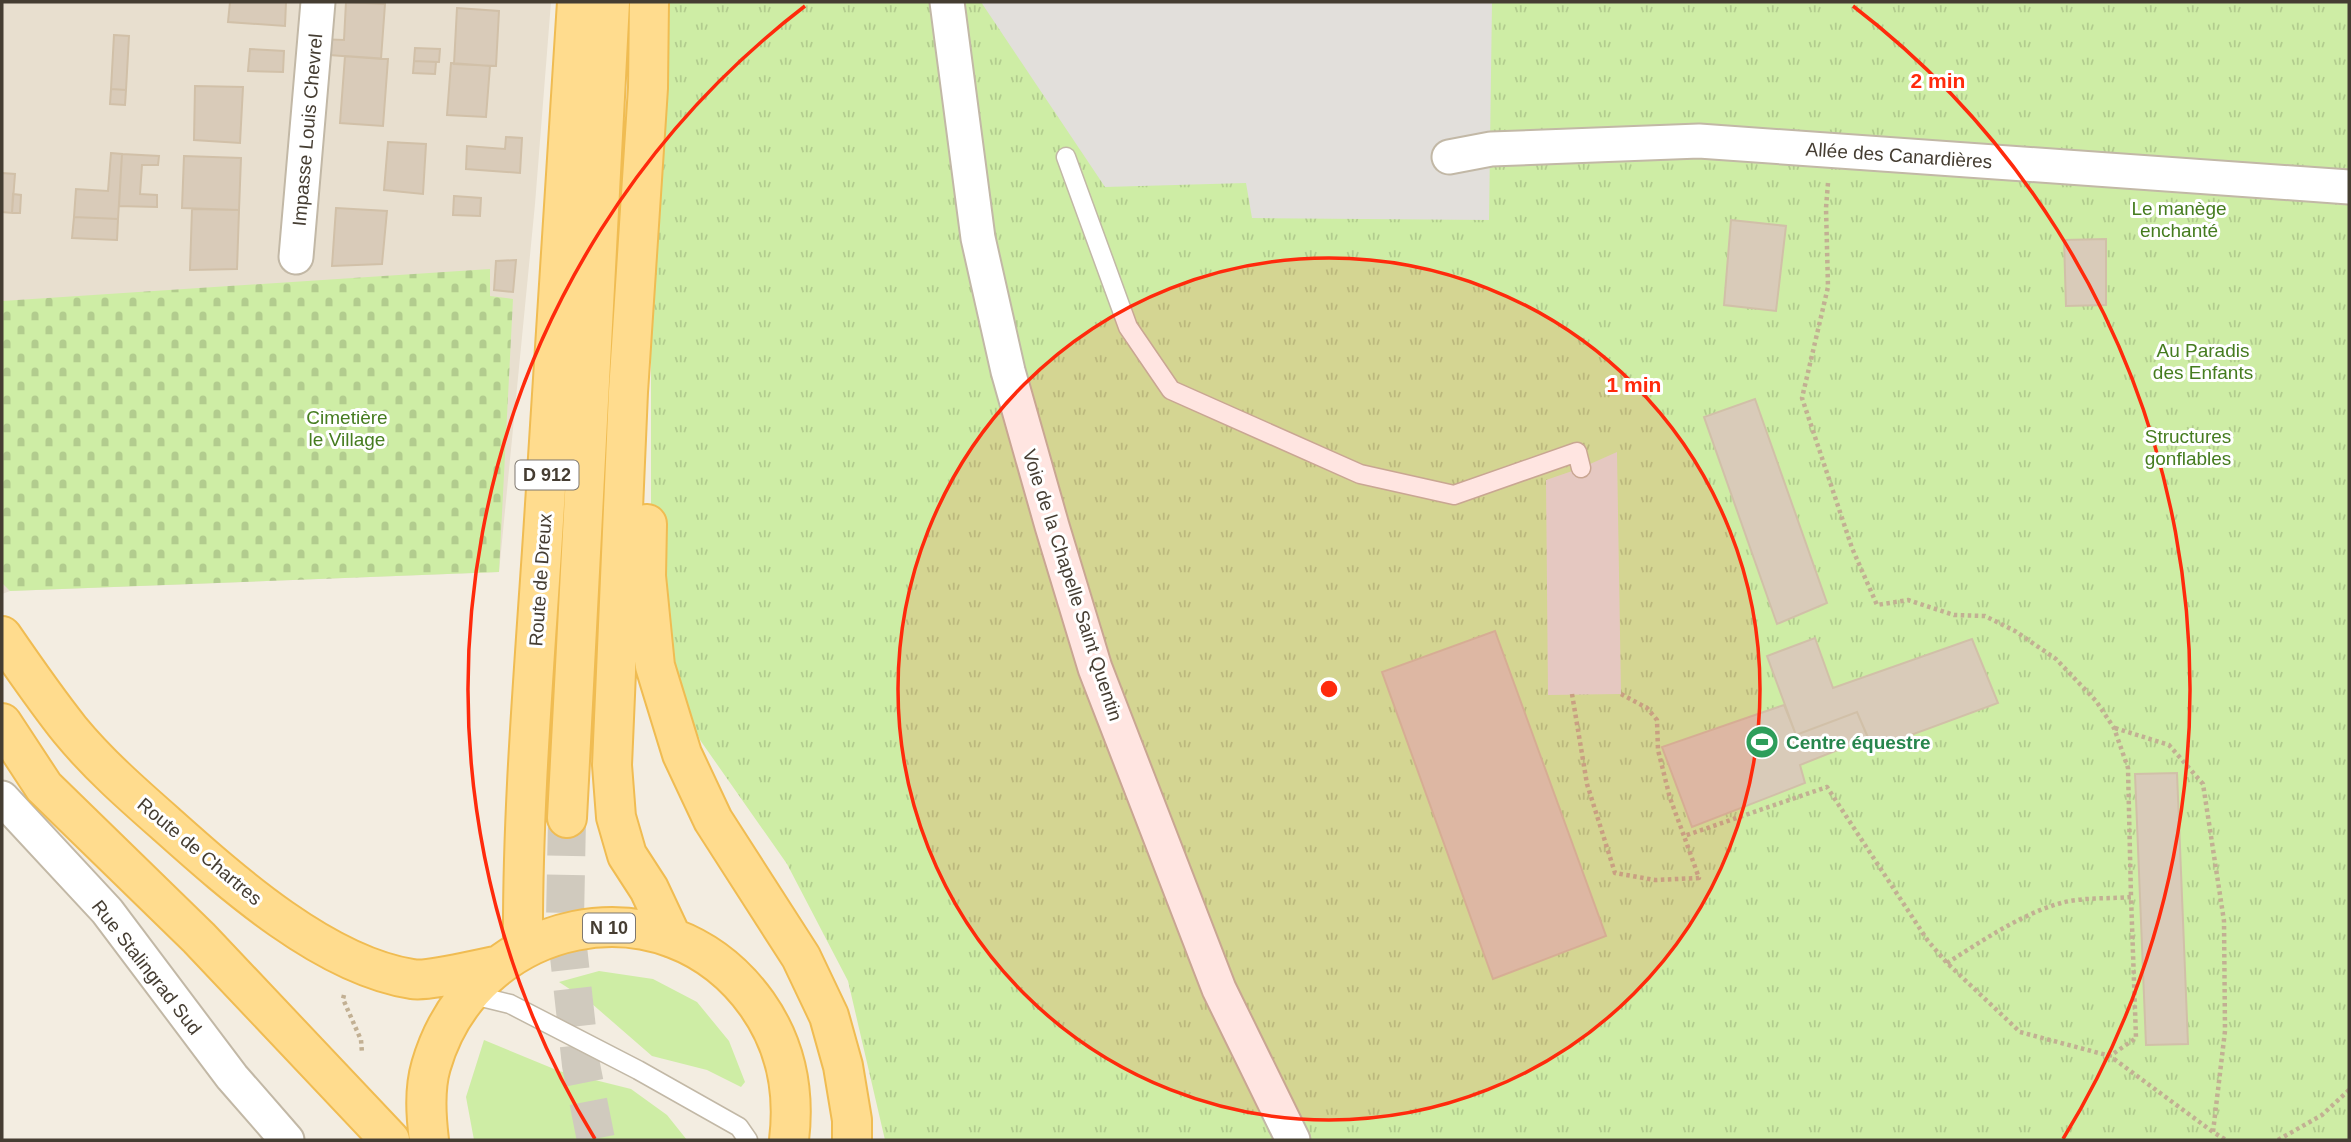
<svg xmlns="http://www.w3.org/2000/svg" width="2351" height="1142" font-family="Arial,sans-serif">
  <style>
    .residential { fill: #e8dfcf }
    .grass { fill: #ceeda5 }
    .cemetery { fill: url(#cemetery-stones) }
    .park { fill: url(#park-tufts) }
    .parking { fill: #e2dfdb }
    .building { fill: #d9cbb9; stroke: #d1c0a8; stroke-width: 2 }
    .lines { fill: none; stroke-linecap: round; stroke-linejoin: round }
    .primary-tunnel { stroke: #d0cabe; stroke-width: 38; stroke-dasharray: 38 19; stroke-linecap: butt }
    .lane-casing { stroke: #c2b8a6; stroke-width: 21 }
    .street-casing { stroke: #c2b8a6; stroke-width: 37 }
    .primary-casing { stroke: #f0bc52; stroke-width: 42 }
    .path { stroke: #c2b093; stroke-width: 4.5; stroke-dasharray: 3.5 3.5; stroke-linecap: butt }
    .lane { stroke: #fff; stroke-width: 18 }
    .street { stroke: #fff; stroke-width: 33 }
    .primary { stroke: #ffdc8e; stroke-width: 38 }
    .ring { fill: none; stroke: #ff2a0c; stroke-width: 3.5 }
    .labels { text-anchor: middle; stroke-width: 6; stroke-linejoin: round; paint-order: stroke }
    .shield { fill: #fff; stroke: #7d7770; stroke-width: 2 }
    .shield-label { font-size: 18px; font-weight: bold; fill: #453d32 }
    .street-label { font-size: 19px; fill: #453d32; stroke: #fff }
    .park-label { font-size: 19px; fill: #457c1f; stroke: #fff }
    .leisure-label { font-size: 19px; font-weight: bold; fill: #27864d; stroke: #fff; text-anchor: start }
    .centre { fill: #ff2a0c; stroke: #fff; stroke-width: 3.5 }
    .ring-label { font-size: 21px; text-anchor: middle; font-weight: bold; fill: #ff2a0c; stroke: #fff; stroke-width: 6; stroke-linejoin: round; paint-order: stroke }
  </style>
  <defs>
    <pattern id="cemetery-stones" width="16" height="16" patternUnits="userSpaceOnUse" patternTransform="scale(1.75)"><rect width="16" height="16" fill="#ceeda5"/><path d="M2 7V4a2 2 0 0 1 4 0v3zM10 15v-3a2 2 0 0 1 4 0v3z" fill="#b2cc8e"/></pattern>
    <pattern id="park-tufts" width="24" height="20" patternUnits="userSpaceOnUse" patternTransform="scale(1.75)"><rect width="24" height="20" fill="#ceeda5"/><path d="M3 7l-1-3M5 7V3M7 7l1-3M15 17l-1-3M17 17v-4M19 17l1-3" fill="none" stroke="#b2cc8e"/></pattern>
  </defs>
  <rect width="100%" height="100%" fill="#f3ede1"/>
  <path class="residential" d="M2,2H551L535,204L499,572L10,591L2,594Z"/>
  <path class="grass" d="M599,971L653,979L697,1002L729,1041L745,1082L741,1087L707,1070L652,1056L591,1003L559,982Z
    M484,1040L559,1071L631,1089L667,1115L687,1140H474L466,1097Z"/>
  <path class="cemetery" d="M490,269V296L513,299L499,572L10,591L2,583V301Z"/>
  <path class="park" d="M659,2H2349V1140H885L848,981L787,864L700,740L651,624V75Z"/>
  <path class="parking" d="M981,2H1492L1489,220L1252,218L1246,183L1105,187Z
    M1617,452L1621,694L1548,695L1546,480L1581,468Z"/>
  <path class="building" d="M230,2H286L285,26L228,22Z
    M346,2L385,4L381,59L317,54L318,39L344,40Z
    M457,8L499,11L496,66L454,64Z
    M114,35L129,36L126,90L111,89Z
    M415,48L440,49L439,62L414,61Z
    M250,49L284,51L283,72L248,71Z
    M345,56L388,59L383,126L340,123Z
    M414,61L436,62L435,74L413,73Z
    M451,63L490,66L486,117L447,115Z
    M195,86L243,87L240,143L194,140Z
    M111,89L126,90L125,105L110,104Z
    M506,137L522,138L520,173L466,169L467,146L505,149Z
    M388,142L426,144L423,194L384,190Z
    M111,153L122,154L118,219L74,217L76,189L108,191Z
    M122,154L159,156L158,165H142L140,194L157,195V207L119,206Z
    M184,156L241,158L239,210L182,208Z
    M2,173L15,174L12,213L2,212Z
    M13,194L21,195L20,213H12Z
    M454,196L481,198L480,216L453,215Z
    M336,208L387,211L382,264L332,266Z
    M192,209L239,210L237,269L190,270Z
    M74,217L118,219L117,240L72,238Z
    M1731,220L1786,226L1776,311L1724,305Z
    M2106,239V305L2066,306L2064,240Z
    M516,260L513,292L494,290L496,261Z
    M1755,399L1827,603L1777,624L1704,417Z
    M1495,631L1606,936L1493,979L1382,672Z
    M1815,638L1833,688L1972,639L1998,703L1873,749L1857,712L1796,735L1767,656Z
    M1784,705L1796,735L1857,712L1868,738L1800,765L1805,783L1692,827L1662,747Z
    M2177,773L2188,1044L2146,1045L2135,774Z"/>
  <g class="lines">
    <path class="primary-tunnel" d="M567,818L565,920L581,1065L596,1140"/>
    <defs>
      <path id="lane" d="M1066,157L1128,327L1171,390L1360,474L1454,495L1577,452L1581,468
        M469,994L510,1004L638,1070L739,1127L748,1140"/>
      <path id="street" d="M947,2L978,238L1008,371L1052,526L1095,668L1219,989L1293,1140
        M1449,157L1491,149L1699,141L2349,187
        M296,257L318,2
        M2,798L107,911L232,1077L287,1140"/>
      <path id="primary" d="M649,2L648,88L628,392L612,765L616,817L627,855L649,889L672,938
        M647,524L646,576L655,666L682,754L713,820L801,957L829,1016L843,1066L852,1120V1140
        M2,636C24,668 46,700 70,730C98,764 132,794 165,823C230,881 323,965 412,979C428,982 478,969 496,966
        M2,723L44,787L199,938L390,1140
        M567,818L610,2
        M523,948C522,811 534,673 543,536C555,358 567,180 577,2
        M429,1140C426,1116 424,1090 431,1066C474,917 665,875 757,1004C786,1045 795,1091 789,1140"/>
    </defs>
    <use href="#lane" class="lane-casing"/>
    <use href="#street" class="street-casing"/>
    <use href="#primary" class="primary-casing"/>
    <path class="path" d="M1828,183L1826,208L1828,287L1802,398L1852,548L1877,605L1908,600L1954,615L1985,616L2015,631L2056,659L2096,701L2114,728L2128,768L2131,897
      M1572,694L1587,784L1615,873L1655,880L1699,878L1684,836
      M1621,694L1647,708L1657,720L1658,750L1670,798L1684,836L1827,787L1928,941L1947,963L2020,1032L2110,1056L2213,1132
      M2115,728L2169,745L2203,784L2224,921L2225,1031L2213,1132L2226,1140
      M1947,963C1982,941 2021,914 2061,903C2083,897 2109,899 2131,897L2136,1038L2110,1056
      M344,995L343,999L361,1040L362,1053
      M2278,1140L2322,1115L2349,1090"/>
    <use href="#lane" class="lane"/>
    <use href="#street" class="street"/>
    <use href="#primary" class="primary"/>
  </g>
  <circle cx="1329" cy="689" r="431" fill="#ff2a0c" fill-opacity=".12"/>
  <g class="ring">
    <circle cx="1329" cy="689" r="431"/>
    <path d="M595 1139A861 861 0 0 1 805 6M1853 6A861 861 0 0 1 2063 1139"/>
  </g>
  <defs>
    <symbol id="stadium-disc" viewBox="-11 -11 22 22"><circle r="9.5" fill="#2e9e5b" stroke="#fff"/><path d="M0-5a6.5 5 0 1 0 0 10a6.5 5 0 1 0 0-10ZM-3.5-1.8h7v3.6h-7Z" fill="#fff"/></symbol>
  </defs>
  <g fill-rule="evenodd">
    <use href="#stadium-disc" x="1743" y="723" width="38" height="38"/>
  </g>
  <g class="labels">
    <g class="shield">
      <rect x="515.5" y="460.5" width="63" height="29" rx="5"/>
      <rect x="583" y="913.5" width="52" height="29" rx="5"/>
    </g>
    <g class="shield-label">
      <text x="547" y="481">D 912</text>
      <text x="609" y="934">N 10</text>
    </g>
    <g class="street-label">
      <text transform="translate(307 130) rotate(-85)" y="7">Impasse Louis Chevrel</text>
      <text transform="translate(1899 155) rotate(4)" y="7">Allée des Canardières</text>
      <text transform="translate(540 580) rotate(-86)" y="7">Route de Dreux</text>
      <text transform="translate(1073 585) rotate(72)" y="7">Voie de la Chapelle Saint Quentin</text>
      <text transform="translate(200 851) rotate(40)" y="7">Route de Chartres</text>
      <text transform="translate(147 967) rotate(52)" y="7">Rue Stalingrad Sud</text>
    </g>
    <g class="park-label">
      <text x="2179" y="215">Le manège<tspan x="2179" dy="22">enchanté</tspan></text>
      <text x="2203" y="357">Au Paradis<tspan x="2203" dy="22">des Enfants</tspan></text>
      <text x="347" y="424">Cimetière<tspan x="347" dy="22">le Village</tspan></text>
      <text x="2188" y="443">Structures<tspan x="2188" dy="22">gonflables</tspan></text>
    </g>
    <g class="leisure-label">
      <text x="1786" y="749">Centre équestre</text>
    </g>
  </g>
  <circle cx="1329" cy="689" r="10" class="centre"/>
  <g class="ring-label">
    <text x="1938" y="88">2 min</text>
    <text x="1634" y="392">1 min</text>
  </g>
  <rect width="2351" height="1142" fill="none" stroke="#453d32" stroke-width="7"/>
</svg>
